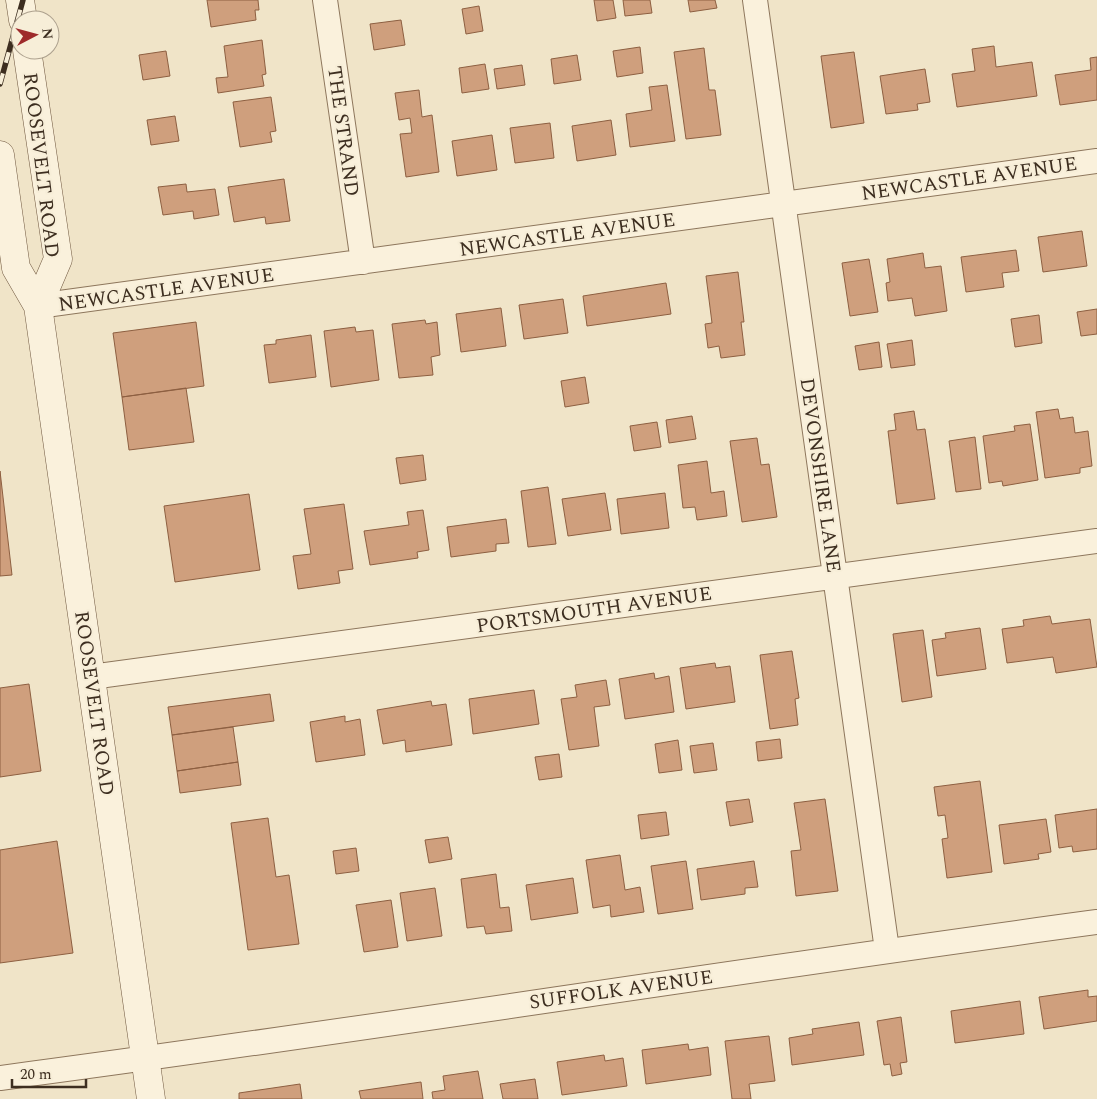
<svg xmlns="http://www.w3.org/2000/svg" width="1097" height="1099" font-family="Spectral,serif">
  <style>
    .building { fill: #cf9f7d; stroke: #8d5f41 }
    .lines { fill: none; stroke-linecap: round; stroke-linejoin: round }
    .minor-casing { stroke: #8d765c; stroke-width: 26 }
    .secondary-casing { stroke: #6f573f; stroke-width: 29 }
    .minor { stroke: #faf1dc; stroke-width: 24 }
    .secondary { stroke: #faf1dc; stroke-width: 28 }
    .rail-casing { stroke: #3d2e20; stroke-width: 5.5 }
    .rail { stroke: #f7eed8; stroke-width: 4; stroke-dasharray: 11; stroke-linecap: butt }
    .labels { text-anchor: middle; stroke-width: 4.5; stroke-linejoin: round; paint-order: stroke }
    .street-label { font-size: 20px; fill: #3d2e20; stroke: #f7eed8 }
  </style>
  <rect width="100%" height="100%" fill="#f0e4c8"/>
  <path class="building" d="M207,0H258L259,10H255L256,20L211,27Z
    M594,0H613L616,18L597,21Z
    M623,0H650L652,13L625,16Z
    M688,0H715L717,8L690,12Z
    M479,6L483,31L466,34L462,9Z
    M401,20L405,45L374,50L370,24Z
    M262,40L266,74L262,75L264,86L218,93L216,78L228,77L224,46Z
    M994,46L996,67L1032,62L1037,96L957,107L952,74L975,71L972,49Z
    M640,47L643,73L617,77L613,51Z
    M704,48L709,90H715L721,135L686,139L674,52Z
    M166,51L170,76L143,80L139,55Z
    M854,52L864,123L831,128L821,56Z
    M577,55L581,80L554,84L551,59Z
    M1097,57V100L1060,105L1055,75L1091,70L1090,58Z
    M485,64L489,89L462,93L459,68Z
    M522,65L525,85L497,89L494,69Z
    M925,69L930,102L917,104L918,110L886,114L880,76Z
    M667,85L675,141L630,147L626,114L652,110L649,87Z
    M419,90L422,117L432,115L439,172L406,177L400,134L412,133L410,118L399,120L395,93Z
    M271,97L276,131L270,132L272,142L240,147L233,102Z
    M175,116L179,141L151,145L147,120Z
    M611,120L616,155L577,161L572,126Z
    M550,123L554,158L515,163L510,128Z
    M492,135L497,170L457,176L452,141Z
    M284,179L290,221L266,224L265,217L234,222L228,187Z
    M186,184L187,192L215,189L219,215L194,219L193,211L163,215L158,187Z
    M1082,231L1087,266L1043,272L1038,237Z
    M1016,250L1019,271L1002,273L1004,287L966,292L961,257Z
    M923,253L925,268L941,266L947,311L915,316L912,298L888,301L886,283L890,282L887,259Z
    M869,259L878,312L850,316L842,263Z
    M738,272L744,322H741L745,355L721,358L719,346L708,348L705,324L712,323L706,276Z
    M666,283L671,314L587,326L583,296Z
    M563,299L568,333L524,339L519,305Z
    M501,308L506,346L461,352L456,314Z
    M1097,309V334L1081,336L1077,312Z
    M1039,315L1042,343L1015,347L1011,319Z
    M425,320L426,324L437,322L440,355L431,357L433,375L399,378L392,324Z
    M196,322L204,386L122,397L113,333Z
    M355,327L356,332L373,330L379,380L331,387L324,331Z
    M311,335L316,377L269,383L264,345L276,344V340Z
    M912,340L915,365L891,368L887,344Z
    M879,342L882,367L859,370L855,346Z
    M585,377L589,403L565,407L561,381Z
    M186,388L194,442L129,450L122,397Z
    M1058,409L1060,419L1073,417L1075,433L1088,431L1092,466L1080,468V473L1045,478L1036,412Z
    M914,411L917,430L925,429L935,499L897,504L888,431L896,430L894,414Z
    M692,416L696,439L669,443L666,420Z
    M657,422L661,447L634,451L630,426Z
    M1030,424L1038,480L1003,486L1002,481L989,483L983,436L1015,431L1014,426Z
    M975,437L981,489L956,492L949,441Z
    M757,438L761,465L769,464L777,517L742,522L730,441Z
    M423,455L426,480L400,484L396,458Z
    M707,461L711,493L724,491L727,516L697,520L695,507L683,508L678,465Z
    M0,471L12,575L0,576Z
    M548,487L556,544L528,547L521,491Z
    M605,493L611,530L568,536L562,499Z
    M665,493L669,528L621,534L617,499Z
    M249,494L260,570L175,582L164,506Z
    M344,504L353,569L338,571L340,583L298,589L293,556L311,554L304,509Z
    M423,510L429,550L417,552L418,558L370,565L364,531L409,525L407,512Z
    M506,519L509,543L496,544V551L451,557L447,527Z
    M1050,616L1052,624L1090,619L1097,667L1056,673L1053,657L1007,663L1002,629L1024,626L1023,620Z
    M980,628L986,669L937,676L932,640L946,638L945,633Z
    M923,630L932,697L902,702L893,634Z
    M792,651L799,698L795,699L798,725L770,729L760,655Z
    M715,663L716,668L730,666L735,702L686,709L680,668Z
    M654,673L655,679L669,676L674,712L625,719L619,679Z
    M606,680L610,705L594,707L599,746L569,750L561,699L577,697L575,685Z
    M29,684L41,771L0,777V688Z
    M534,690L539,724L473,734L469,699Z
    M270,694L274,721L172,735L168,707Z
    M431,701L432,706L446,704L452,745L406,752L405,740L383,744L377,710Z
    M345,716V722L360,719L365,755L316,762L310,722Z
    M233,727L238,762L177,771L172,735Z
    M780,739L782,758L758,761L756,742Z
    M678,740L682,770L659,773L655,744Z
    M713,743L717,770L694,773L690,746Z
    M559,754L562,777L539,780L535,757Z
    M238,762L241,785L180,793L177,771Z
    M980,781L992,872L947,878L942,839L948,838L945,815L938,816L934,787Z
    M749,799L753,822L730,826L726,802Z
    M825,799L838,891L796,896L791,851L801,850L794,803Z
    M1097,809V849L1073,852L1072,846L1059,848L1055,815Z
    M666,812L669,835L641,839L638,815Z
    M268,818L276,877L289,875L299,944L248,950L231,823Z
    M1046,819L1051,852L1038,854L1039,859L1004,864L999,825Z
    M448,837L452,859L429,863L425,840Z
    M57,841L73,953L0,963V850Z
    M356,848L359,871L336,874L333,851Z
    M620,855L625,890L640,887L644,912L611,917L610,905L593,908L586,860Z
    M686,861L693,909L658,914L651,866Z
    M754,861L758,887L745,888V894L701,900L697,869Z
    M496,874L500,908L509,907L512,931L486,934L484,926L467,928L461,879Z
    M573,878L578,913L531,920L526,885Z
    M435,888L442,936L407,941L400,893Z
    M391,900L398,947L364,952L356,905Z
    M1088,990V997L1097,996V1021L1044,1029L1039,997Z
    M1020,1001L1024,1034L955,1043L951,1011Z
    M901,1017L907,1062L900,1063L902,1074L892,1076L890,1064L884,1065L877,1021Z
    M859,1022L864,1055L792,1065L789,1038L813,1034L812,1029Z
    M769,1036L775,1081L749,1084L751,1099H732L725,1041Z
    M688,1044L689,1050L708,1047L711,1075L646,1084L642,1050Z
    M604,1055L605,1061L623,1058L627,1086L562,1095L557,1062Z
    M478,1071L483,1099H433L432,1092L445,1090L443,1076Z
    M535,1079L538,1099H503L500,1084Z
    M421,1082L423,1099H361L359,1091Z
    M300,1084L302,1099H239V1093Z"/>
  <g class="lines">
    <defs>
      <path id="minor" d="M325,0L363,262
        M755,0C801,316 841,634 887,950
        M38,306L1097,161
        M91,677L1097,541
        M0,1078C366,1030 731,971 1097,922"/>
      <path id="secondary" d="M20,0L23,20
        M27,50L58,259L38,306
        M0,155L16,268L38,306L151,1099"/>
    </defs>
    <use href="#minor" class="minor-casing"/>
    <use href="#secondary" class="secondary-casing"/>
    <use href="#minor" class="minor"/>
    <use href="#secondary" class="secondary"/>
    <defs>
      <path id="rail" d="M0,84L23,0"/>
    </defs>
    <use href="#rail" class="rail-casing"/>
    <use href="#rail" class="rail"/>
  </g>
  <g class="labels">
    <g class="street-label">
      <text transform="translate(344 131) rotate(82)" y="7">THE STRAND</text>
      <text transform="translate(42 165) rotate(83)" y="7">ROOSEVELT ROAD</text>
      <text transform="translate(969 178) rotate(-8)" y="7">NEWCASTLE AVENUE</text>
      <text transform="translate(567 234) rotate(-8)" y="7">NEWCASTLE AVENUE</text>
      <text transform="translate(166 289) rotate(-8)" y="7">NEWCASTLE AVENUE</text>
      <text transform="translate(821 475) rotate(82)" y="7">DEVONSHIRE LANE</text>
      <text transform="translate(594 609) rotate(-8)" y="7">PORTSMOUTH AVENUE</text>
      <text transform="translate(95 703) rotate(82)" y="7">ROOSEVELT ROAD</text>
      <text transform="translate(621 989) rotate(-8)" y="7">SUFFOLK AVENUE</text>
    </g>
  </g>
  <g transform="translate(35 35) rotate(84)"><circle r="24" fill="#f7eed8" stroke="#ada18e"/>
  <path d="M0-4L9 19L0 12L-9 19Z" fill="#9e2a2b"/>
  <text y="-8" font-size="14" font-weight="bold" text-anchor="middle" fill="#3d2e20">N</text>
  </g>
  <path d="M12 1079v8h74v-8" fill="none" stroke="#3d2e20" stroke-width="2.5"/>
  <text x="20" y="1079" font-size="15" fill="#3d2e20" stroke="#f7eed8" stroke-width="4" paint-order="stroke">20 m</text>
</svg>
